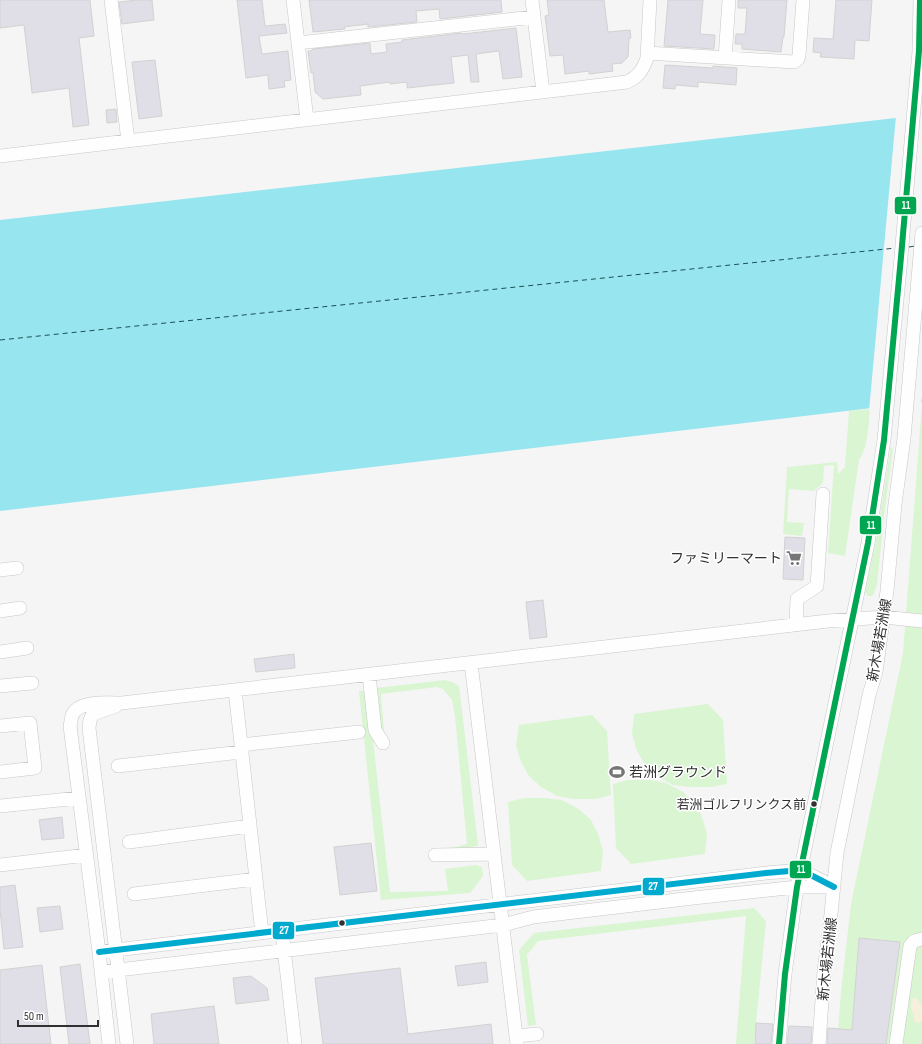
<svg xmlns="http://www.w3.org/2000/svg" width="922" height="1044" font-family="'Sofia Sans Condensed','Noto Sans JP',sans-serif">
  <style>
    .green { fill: #daf5d2 }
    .sand { fill: #f5f0db }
    .water { fill: #96e5ef }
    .pier { fill: #f5f5f5 }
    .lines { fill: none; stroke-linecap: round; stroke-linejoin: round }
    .ferry { stroke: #1e4f56; stroke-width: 1; stroke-dasharray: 5 4; stroke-linecap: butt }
    .building { fill: #e0dee6; stroke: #d2d2d2 }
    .minor-casing { stroke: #c7c7c7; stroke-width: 14 }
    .minor { stroke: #fefefe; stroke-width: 13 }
    .bus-1-casing { stroke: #fff; stroke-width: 9 }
    .bus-2-casing { stroke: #fff; stroke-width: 9 }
    .bus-1 { stroke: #00a9ce; stroke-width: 6 }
    .bus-2 { stroke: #00a651; stroke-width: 6 }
    .bus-dot { fill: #313131; stroke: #fff; stroke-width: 1.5 }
    .labels { text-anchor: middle; stroke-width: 3; stroke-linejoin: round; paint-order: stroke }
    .bus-label { font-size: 13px; fill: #313131; stroke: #fff; text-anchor: end }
    .poi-label { font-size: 14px; fill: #313131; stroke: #fff; text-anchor: end }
    .street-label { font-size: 14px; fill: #313131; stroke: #fff }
    .line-badge { stroke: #fff; stroke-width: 1.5 }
    .badge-label { font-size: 11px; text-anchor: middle; font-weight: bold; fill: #fff }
  </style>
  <rect width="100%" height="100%" fill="#f5f5f5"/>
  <path class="green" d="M922,404V1044H837L841,992L851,904L903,653Z
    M870,409C868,425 869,446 859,460L845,556L828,553L834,465L824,466L823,483L814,491L789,489L787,522L804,523L802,536L783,534L787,467L837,462L838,474L845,467L849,411Z
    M891,446L893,450L885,508L877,584L874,593L872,596H868L865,592L875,546Z
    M445,680L452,682L459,686L478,844L477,846L469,848H451L467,844L455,716L452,700L443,689L437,687L381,694L384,730H381L376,688Z
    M359,691H366L372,731L390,892L448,891L445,869L476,865L482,867L483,876L470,893L381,900Z
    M708,704L723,720L727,784L711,787H690L673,785L657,776L645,765L637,751L632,734L634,714Z
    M592,715L607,731L611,795L596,799H574L557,796L541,787L529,776L521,762L516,745L519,725Z
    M628,780H650L666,783L683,792L695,803L702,817L707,834L705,854L631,864L616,848L613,784Z
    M524,798H545L562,800L579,809L591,820L598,834L603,851L601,871L527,881L512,865L508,802Z
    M754,908L766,921L754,1044H736L746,916L538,941L527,955L536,1025L528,1026L519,950L534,933Z"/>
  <path class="sand" d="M913,998H916L922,1005V1022L918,1023L914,1021C914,1012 908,1008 913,998Z"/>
  <path class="water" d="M922,115V402L0,511V220Z"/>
  <path class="pier" d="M922,113V396L921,404L869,411L896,116Z"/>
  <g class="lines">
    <path class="ferry" d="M909,247L915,246
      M0,340L896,248"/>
  </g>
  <path class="building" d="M0,0H90L94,36L79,38L89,125L73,127L69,88L32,93L24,25L0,28Z
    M137,0H152L154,20L122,24L119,2Z
    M237,0H262L265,26L285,24L287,33L259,36L262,54L288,51L291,80L284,81L285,87L269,89L268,75L246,78Z
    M309,0H501L502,12L440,19L439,9L416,11L417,22L368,27V24L344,27L345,29L313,32Z
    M547,0H604L608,32L630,30L631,38H629L628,57L622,63L612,64L613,71L589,74V71L565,74L563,55L550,56L545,16L549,15Z
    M668,0H703L700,34L715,35L714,49L664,46Z
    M738,0H787L784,37H783L781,52L742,49V44H735L736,34H745L747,8H738Z
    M836,0H872L869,41L855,40L854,59L820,57L821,53L813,52L814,38L833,39Z
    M516,28L522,77L503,79L499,51L476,54L479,82H471L468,55L451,57L454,83L407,88V82L390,84V82L360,86L361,95L323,99L315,92L313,72L311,73L308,51H311L313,49L370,43L371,54L387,52L386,44L402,42V40L462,33L463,34Z
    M155,60L162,116L139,119L132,62Z
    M665,65L713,68V66L737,68L736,85L698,82V87L676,85L675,89L663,88Z
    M116,109L117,122L107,123L106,110Z
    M785,537L805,538L803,580L783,579Z
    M543,600L547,637L530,639L526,602Z
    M294,654L295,668L256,672L254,659Z
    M62,817L64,838L42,840L39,820Z
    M371,843L377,891L340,895L334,847Z
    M15,885L23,947L4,949L0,910V887Z
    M60,906L63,929L40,932L37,908Z
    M859,938L900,942L886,1044H827L828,1028L852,1030Z
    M486,962L488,982L458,986L455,966Z
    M80,964L90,1044H69L60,967Z
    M42,965L51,1044H0V970Z
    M400,968L408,1034L491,1024L493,1044H323L315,978Z
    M251,976L267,988L269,1000L236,1004L233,978Z
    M214,1006L219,1044H154L151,1014Z
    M756,1023L773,1024L771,1044H755Z
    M789,1026L812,1027L811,1044H787Z"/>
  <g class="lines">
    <defs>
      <path id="minor" d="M111,0L128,141
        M293,0L307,120
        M532,0L543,92
        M298,43L534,17
        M647,53L794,62L798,59L799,55L803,0
        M725,58L729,0
        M0,156L627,82C638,77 643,70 647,58L650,0
        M0,570L17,568
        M0,611L20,608
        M796,625L797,599L817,586L823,494
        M0,652L27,648
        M471,663L517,1044
        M369,675L375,730L383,743
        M0,686L32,683
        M235,690L262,933
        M116,706L93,714L90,720L89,728L127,1044
        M0,726L30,723L35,768L0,772
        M241,745L359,732
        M118,766L241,752
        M0,806L79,798
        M129,842L250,826
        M435,855L494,854
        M0,865L87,855
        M134,894L256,879
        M282,931L295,1044
        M99,952L766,873L801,870L834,887
        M101,972L503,925L533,917L693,898L797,887H832
        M516,1036L537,1034
        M109,1044L99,952L70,726C71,723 71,719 72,716C77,700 108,703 122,703L828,621L884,617L922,621
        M779,1044L785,974L797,887L868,543L884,440L901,257L919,51L920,0
        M819,1044L824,971L830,924L837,853L869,695L876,672L887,591L895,504L904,438L922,233
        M896,1044L910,946L914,941L922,939"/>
    </defs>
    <use href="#minor" class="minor-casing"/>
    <use href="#minor" class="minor"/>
    <defs>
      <path id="bus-1" d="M99,952L766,873L801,870L834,887"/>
      <path id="bus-2" d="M779,1044L785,974L797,887L868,543L884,440L901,257L919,51L920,0"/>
    </defs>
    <use href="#bus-1" class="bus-1-casing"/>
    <use href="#bus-2" class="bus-2-casing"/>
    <use href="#bus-1" class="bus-1"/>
    <use href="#bus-2" class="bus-2"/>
  </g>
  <defs>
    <symbol id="supermarket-bare" viewBox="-9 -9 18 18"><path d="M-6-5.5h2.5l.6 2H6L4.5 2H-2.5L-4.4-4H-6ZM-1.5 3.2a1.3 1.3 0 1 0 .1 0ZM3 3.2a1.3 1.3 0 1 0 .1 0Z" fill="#767676" stroke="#fff" stroke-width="2.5" paint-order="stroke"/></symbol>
    <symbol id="stadium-bare" viewBox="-9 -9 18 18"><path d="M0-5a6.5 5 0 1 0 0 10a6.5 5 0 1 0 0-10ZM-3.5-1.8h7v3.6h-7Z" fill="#767676" stroke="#fff" stroke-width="2.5" paint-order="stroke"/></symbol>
  </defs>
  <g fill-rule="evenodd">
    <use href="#supermarket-bare" x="783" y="547" width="22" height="22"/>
    <use href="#stadium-bare" x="606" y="761" width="22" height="22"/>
  </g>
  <g class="bus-dot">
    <circle cx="814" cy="804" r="3.5"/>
    <circle cx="342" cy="923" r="3.5"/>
  </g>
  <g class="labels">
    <g class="bus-label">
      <text x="806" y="809">若洲ゴルフリンクス前</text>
    </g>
    <g class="poi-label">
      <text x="782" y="563">ファミリーマート</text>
      <text x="629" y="777" text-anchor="start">若洲グラウンド</text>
    </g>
    <g class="street-label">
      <text transform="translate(879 640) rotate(-80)" y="5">新木場若洲線</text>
      <text transform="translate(827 959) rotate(-84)" y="5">新木場若洲線</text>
    </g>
  </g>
  <g class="line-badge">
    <rect x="894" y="196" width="23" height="19" rx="4" fill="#00a651"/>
    <rect x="859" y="515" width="23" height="20" rx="4" fill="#00a651"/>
    <rect x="789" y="860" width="23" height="19" rx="4" fill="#00a651"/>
    <rect x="642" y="877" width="23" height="19" rx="4" fill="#00a9ce"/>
    <rect x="272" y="921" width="23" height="19" rx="4" fill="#00a9ce"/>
  </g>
  <g class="badge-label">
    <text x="906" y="209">11</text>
    <text x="871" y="529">11</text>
    <text x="801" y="873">11</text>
    <text x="653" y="890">27</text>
    <text x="284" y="934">27</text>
  </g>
  <path d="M18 1020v6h80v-6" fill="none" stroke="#313131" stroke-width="2"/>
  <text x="24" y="1020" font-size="12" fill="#313131" stroke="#ffffff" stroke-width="3" paint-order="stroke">50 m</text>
</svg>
